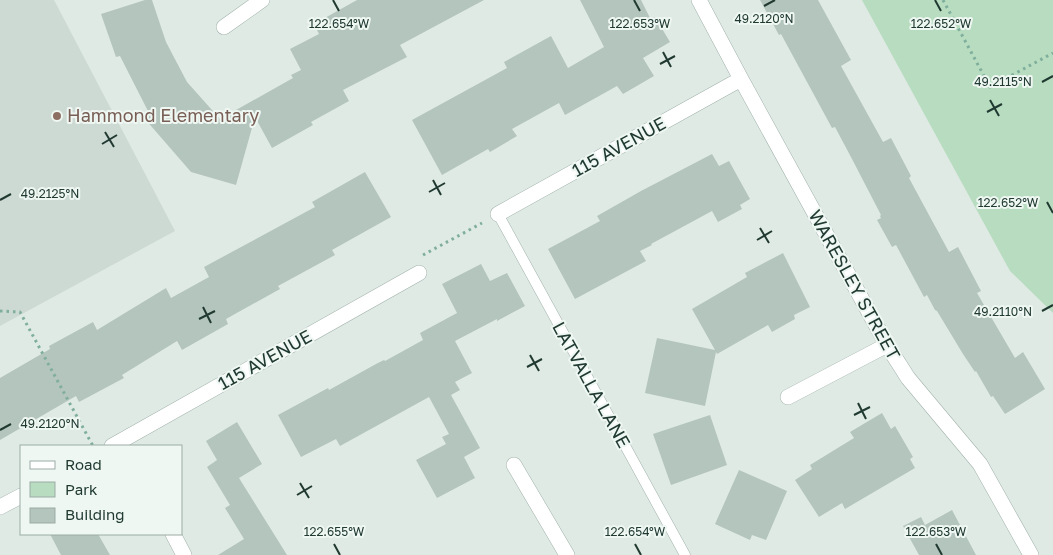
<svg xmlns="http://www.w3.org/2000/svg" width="1053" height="555" font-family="'Golos Text',sans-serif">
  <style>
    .built { fill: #cddad3 }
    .green { fill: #b7dcbf }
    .building { fill: #b4c5bd }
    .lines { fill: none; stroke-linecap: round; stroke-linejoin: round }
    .service-casing { stroke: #a2b2ab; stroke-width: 11 }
    .minor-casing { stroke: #a2b2ab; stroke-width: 16 }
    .path { stroke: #7fae9c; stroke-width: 3; stroke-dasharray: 2.5 4; stroke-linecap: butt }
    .service { stroke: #fff; stroke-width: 10 }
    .minor { stroke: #fff; stroke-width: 15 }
    .ticks { fill: none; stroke: #203a31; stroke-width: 2 }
    .education-dot { fill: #8d6e63; stroke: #eff7f3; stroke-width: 2 }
    .labels { text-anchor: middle; stroke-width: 4; stroke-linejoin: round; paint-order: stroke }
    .education-label { font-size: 18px; fill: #785e54; stroke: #eff7f3; text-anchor: start }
    .street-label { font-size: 18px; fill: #203a31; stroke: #eff7f3 }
    .ticks-label { font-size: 12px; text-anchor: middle; fill: #203a31; stroke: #eff7f3; stroke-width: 4; stroke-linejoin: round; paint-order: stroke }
  </style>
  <rect width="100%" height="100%" fill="#dfeae4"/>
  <path class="built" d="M0,0H54L175,231L0,326Z"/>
  <path class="green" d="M862,0H1053V313L1010,271Z"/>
  <path class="building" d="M145,0H152L166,42L187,82L220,119L293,78L291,75L301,70L290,49L319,34L314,24L357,0H484L400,45L407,57L343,90L349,101L311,122L313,125L272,148L255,117L236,185L191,172L145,119L150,115L120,56L116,57L101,14Z
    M580,0H641L651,20L655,17L670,42L643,58L654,76L623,94L617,86L565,115L559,103L512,129L517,136L490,152L488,149L442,175L412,120L507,68L504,62L551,36L568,68L604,47Z
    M760,0H818L851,60L841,66L883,142L891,138L911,176L909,178L949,252L958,247L981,291L977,293L1015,358L1023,352L1045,389L1005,414L993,396L991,397L976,371L975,372L963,354L937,311L935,310L927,295L924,297L896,245L892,247L877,220L881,218L880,216L881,215L852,159L835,127L832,128L781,34L779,35Z
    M712,154L719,166L729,161L750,199L740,205L742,209L718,222L712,211L651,244L652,245L640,251L646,261L575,299L548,249L600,221L597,216L641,191Z
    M365,172L391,217L332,250L335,255L278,286L280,289L226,319L228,324L182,350L177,341L122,375L124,378L79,402L76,396L0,440V378L50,349L49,346L93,322L97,330L166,288L171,298L209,277L204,267L315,207L312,202Z
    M783,253L810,307L794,315L795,319L772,332L768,325L717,354L716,352L705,406L645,393L657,338L715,350L692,309L747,277L745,273Z
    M481,264L490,281L507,273L525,306L497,321V319L455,341L472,373L455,382L460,390L451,395L480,448L464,457L475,478L437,498L416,460L446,444L442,437L449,434L429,397L340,446L336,439L301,457L278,415L328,388L329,390L376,364L384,360L385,361L423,340L420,333L457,313L442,284Z
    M882,413L891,429L895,426L913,457L910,459L915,468L845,509L842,503L819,517L795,480L812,469L810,465L854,438L850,432Z
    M710,415L727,465L671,485L653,434Z
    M237,422L262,464L239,478L287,555H218L244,539L225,508L230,505L207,467L217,460L206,441Z
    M739,470L787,491L766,540L752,535L750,540L715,524Z
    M952,510L976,555H919L903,526L921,517L925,525Z
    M50,534H98L110,555H61Z"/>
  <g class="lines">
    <defs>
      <path id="service" d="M498,214L685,555"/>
      <path id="minor" d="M699,0L741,79L887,345L908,378L980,464L1031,555
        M224,27L262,0
        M498,214L741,79
        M788,397L887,345
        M112,446L419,273
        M514,465L567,555
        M0,507L21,496
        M173,534L184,555"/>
    </defs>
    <use href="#service" class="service-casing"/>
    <use href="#minor" class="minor-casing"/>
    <path class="path" d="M943,0L990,87L1053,53
      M423,255L482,223
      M0,311L20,312L93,446"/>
    <use href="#service" class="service"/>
    <use href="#minor" class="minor"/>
  </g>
  <path class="ticks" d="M333,0L339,11M634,0L640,11M935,0L941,11M764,6L775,0M663,52L671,67M660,64L675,56M1042,82L1053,76M990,100L999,116M987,112L1002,104M105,132L114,147M102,144L117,135M433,180L441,195M429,192L445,183M0,200L11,194M1047,202L1053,213M760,228L769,243M757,240L772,231M203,307L211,323M1042,311L1053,305M199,319L215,311M530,355L539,371M527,367L542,359M858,403L866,419M854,415L870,407M0,430L11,424M300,483L309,498M297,495L312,486M334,544L340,555M635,544L641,555M936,544L942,555"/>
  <circle class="education-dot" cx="57" cy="116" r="5"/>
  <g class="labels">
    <g class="education-label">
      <text x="67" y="122">Hammond Elementary</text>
    </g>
    <g class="street-label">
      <text transform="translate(619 147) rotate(-29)" y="6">115 AVENUE</text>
      <text transform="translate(854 285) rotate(61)" y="6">WARESLEY STREET</text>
      <text transform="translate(265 360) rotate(-29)" y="6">115 AVENUE</text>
      <text transform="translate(591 385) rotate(61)" y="6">LATVALLA LANE</text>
    </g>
  </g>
  <g class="ticks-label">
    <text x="764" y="23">49.2120°N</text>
    <text x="339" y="28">122.654°W</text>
    <text x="640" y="28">122.653°W</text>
    <text x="941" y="28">122.652°W</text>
    <text x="1003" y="86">49.2115°N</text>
    <text x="50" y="198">49.2125°N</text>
    <text x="1008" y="207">122.652°W</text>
    <text x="1003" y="316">49.2110°N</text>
    <text x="50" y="428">49.2120°N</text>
    <text x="334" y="536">122.655°W</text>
    <text x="635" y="536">122.654°W</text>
    <text x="936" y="536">122.653°W</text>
  </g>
  <rect x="20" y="445" width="162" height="90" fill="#eff7f3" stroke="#9caba5"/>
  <rect x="30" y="461" width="25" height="8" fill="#ffffff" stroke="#9caba5"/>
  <text x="65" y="470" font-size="15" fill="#203a31">Road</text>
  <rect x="30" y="482" width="25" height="15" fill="#b7dcbf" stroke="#9caba5"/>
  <text x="65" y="495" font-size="15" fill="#203a31">Park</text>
  <rect x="30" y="508" width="25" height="15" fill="#b4c5bd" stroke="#9caba5"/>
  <text x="65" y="520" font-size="15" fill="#203a31">Building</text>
</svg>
